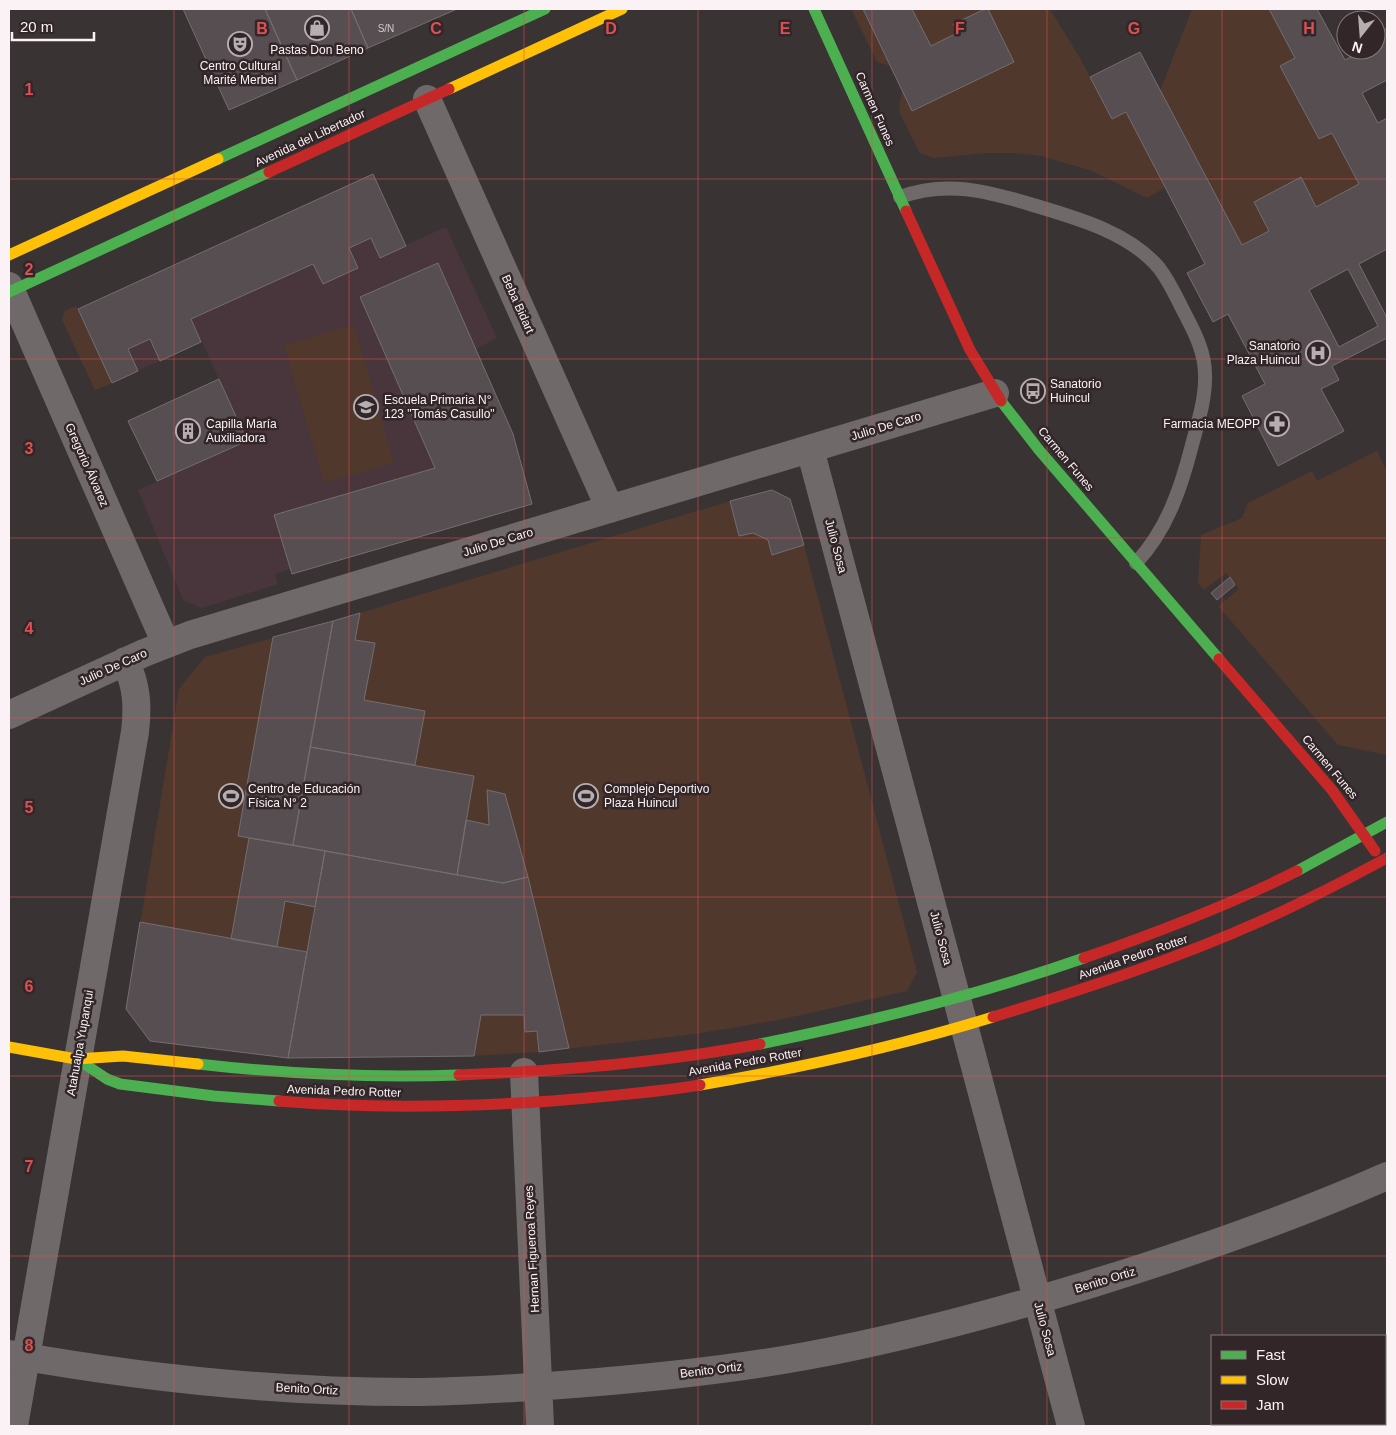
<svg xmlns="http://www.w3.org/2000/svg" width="1396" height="1435" font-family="Helvetica,sans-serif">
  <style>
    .built { fill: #49363c }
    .green { fill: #50382c }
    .building { fill: #574e52; stroke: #736e70; fill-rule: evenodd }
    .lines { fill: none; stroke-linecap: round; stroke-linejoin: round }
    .lane { stroke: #706969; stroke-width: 14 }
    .street { stroke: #706969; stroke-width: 28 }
    .fast { stroke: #4caf50; stroke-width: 11 }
    .slow { stroke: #ffc107; stroke-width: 11 }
    .jam { stroke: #c62828; stroke-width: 11 }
    .grid { fill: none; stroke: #dd5051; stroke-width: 1; stroke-opacity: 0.55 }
    .labels { text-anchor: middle; stroke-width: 5; stroke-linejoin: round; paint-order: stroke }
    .number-label { font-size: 10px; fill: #d1c9cc }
    .poi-label { font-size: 12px; fill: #faf2f4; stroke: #322629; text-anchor: start }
    .street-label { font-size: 12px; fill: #faf2f4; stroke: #322629 }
    .grid-label { font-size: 16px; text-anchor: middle; font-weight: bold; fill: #dd5051; stroke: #322629; stroke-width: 5; stroke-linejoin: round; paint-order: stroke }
  </style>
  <rect width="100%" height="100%" fill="#393334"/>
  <path class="built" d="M373,174L406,245L446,227L497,338L476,349L513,434L532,504L292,574L290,569L275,574L278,584L202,608L183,600L138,490L247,441L202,342L95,390L62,320L65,311L76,306L78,309Z"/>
  <path class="green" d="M851,9H1050L1080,58L1112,119L1126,112L1165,188L1147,198L1092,171L1041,156L1014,153H987L934,158L920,153L899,111L902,89L891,66L877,62Z
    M1192,9H1269L1295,58L1281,66L1319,139L1332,133L1359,184L1316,207L1301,177L1254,202L1269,231L1242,245L1160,91Z
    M76,306L112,383L95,390L62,320L65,311Z
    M354,325L394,463L324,483L284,345Z
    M1377,451L1387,471V755L1338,745L1218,606L1239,589L1226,573L1204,590L1198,583L1201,535L1242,518L1248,503L1312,471L1317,481Z
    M790,499L804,545L917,972L907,991L779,1020L695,1034L539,1052L474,1056L288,1058L150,1041L126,1009L179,689L205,657L333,621L730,501Z"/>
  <path class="building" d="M183,9H265L297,80L229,110Z
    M265,9H351L368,48L297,80Z
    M351,9H457L368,48Z
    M863,9H912L931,46L957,33L953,24L985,9H988L1014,62L912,111Z
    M1269,9H1317L1345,60L1364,50H1376V44L1383,40L1379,33L1387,28V80L1362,93L1378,123L1387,118V249L1359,264L1387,318V338L1332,366L1339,380L1321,389L1344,431L1278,466L1242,396L1265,384L1228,314L1213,322L1187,273L1205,264L1126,112L1112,119L1090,77L1140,52L1242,245L1269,231L1254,202L1301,177L1316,207L1359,184L1332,133L1319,139L1280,66L1295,58ZM1348,269L1378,326L1339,347L1309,290Z
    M373,174L406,246L380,258L371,238L349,248L358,268L323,284L313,264L191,319L201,342L160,361L150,339L128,349L138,371L112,383L78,309Z
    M438,263L513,434L532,504L292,574L274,515L435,468L360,297Z
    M219,379L247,441L157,481L128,421Z
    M772,490L790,499L804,545L772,555L768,540L753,533L739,536L730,501Z
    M1230,577L1235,585L1217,600L1211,593Z
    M360,613L355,640L375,643L364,700L425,711L415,765L310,747L333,621Z
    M333,621L293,845L238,836L273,637Z
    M310,747L474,776L457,875L293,845Z
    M487,790L505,794L528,877L503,883L457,875L466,820L489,825Z
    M249,838L325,851L315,907L285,901L277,947L231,939Z
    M325,851L503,883L528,877L569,1048L539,1052L537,1031L525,1032L524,1015H481L474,1056L288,1058Z
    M140,922L307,952L288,1058L150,1041L126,1009Z"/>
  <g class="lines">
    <path class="lane" d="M900,197C946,180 987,191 1033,205C1076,218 1129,232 1159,268C1170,282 1177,299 1185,314C1195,333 1205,353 1205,374C1206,398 1198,422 1192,445C1181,488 1167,530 1136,563"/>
    <path class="street" d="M427,99L610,509
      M9,286L166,644
      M810,449L1071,1426
      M9,715L144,653L190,635L995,393
      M524,1072L540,1426
      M9,1354C142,1378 276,1392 411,1392C465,1392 519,1388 574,1384C651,1378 729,1370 806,1356C904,1338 999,1312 1094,1283C1194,1252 1292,1218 1387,1176
      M14,1426L135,732C138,706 137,685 125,661"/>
    <path class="fast" d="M814,9L906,211
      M218,159L545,9
      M9,292L269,172
      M1001,401L1039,450L1219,659
      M1297,871L1387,822
      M760,1044C869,1022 978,995 1084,958
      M77,1059L107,1079L120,1084L214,1096L279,1101
      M198,1064C285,1074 372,1078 459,1075"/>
    <path class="slow" d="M449,89L622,9
      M9,255L218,159
      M9,1047L76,1059L123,1056L198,1064
      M700,1085C800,1068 896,1047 993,1017"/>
    <path class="jam" d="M269,172L449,89
      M906,211L970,350L1001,401
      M1219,659L1332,790L1375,851
      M1084,958C1156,933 1228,906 1297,871
      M993,1017C1084,989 1174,960 1261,921C1304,902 1346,880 1387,858
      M459,1075C560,1071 661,1063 760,1044
      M279,1101C370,1109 461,1107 552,1101C601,1097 651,1093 700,1085"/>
  </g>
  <path class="grid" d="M174,9V1426M349,9V1426M524,9V1426M698,9V1426M872,9V1426M1047,9V1426M1222,9V1336M9,179H1387M9,359H1387M9,538H1387M9,718H1387M9,897H1387M9,1076H1387M9,1256H1387M1222,1424V1426"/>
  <defs>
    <symbol id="shop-ring" viewBox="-11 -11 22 22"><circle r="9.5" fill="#322629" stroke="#b6afb1" stroke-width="1.5"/><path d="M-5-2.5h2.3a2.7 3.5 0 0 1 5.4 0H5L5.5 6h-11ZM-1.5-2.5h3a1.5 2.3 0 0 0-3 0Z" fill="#b6afb1"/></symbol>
    <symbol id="theatre-ring" viewBox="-11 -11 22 22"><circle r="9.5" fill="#322629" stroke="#b6afb1" stroke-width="1.5"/><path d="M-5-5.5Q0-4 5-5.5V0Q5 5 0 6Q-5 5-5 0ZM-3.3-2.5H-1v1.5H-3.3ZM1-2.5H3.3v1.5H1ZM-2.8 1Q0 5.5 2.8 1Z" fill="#b6afb1"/></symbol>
    <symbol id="hospital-ring" viewBox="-11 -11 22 22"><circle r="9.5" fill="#322629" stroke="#b6afb1" stroke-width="1.5"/><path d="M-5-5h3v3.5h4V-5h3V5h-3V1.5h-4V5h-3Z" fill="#b6afb1"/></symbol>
    <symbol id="bus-ring" viewBox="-11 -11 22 22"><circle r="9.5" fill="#322629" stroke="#b6afb1" stroke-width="1.5"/><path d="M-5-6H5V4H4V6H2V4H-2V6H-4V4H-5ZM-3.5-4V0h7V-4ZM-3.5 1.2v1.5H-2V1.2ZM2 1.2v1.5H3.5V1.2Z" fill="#b6afb1"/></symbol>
    <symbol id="school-ring" viewBox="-11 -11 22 22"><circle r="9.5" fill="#322629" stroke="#b6afb1" stroke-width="1.5"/><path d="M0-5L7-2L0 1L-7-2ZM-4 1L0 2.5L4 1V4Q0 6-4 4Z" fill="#b6afb1"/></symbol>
    <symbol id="pharmacy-ring" viewBox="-11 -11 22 22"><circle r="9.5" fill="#322629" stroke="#b6afb1" stroke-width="1.5"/><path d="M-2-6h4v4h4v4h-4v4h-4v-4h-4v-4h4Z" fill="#b6afb1"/></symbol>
    <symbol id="building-ring" viewBox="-11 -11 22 22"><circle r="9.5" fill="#322629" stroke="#b6afb1" stroke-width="1.5"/><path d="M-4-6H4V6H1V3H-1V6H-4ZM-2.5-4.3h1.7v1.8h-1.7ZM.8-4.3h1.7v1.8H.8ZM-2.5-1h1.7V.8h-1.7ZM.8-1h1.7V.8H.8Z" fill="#b6afb1"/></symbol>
    <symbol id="stadium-ring" viewBox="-11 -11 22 22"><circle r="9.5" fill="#322629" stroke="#b6afb1" stroke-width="1.5"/><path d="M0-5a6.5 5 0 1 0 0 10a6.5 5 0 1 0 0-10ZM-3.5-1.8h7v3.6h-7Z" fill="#b6afb1"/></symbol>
  </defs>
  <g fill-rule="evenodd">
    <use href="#shop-ring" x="303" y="14" width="28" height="28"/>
    <use href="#theatre-ring" x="226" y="30" width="28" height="28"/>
    <use href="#hospital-ring" x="1304" y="339" width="28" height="28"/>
    <use href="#bus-ring" x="1019" y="377" width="28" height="28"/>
    <use href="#school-ring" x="352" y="393" width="28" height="28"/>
    <use href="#pharmacy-ring" x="1263" y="410" width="28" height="28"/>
    <use href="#building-ring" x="174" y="417" width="28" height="28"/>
    <use href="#stadium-ring" x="217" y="782" width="28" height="28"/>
    <use href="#stadium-ring" x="572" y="782" width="28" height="28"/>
  </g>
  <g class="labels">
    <g class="number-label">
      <text x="386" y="32">S/N</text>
    </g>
    <g class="poi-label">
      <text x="317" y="54" text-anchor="middle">Pastas Don Beno</text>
      <text x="240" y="70" text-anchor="middle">Centro Cultural<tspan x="240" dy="14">Marité Merbel</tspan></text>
      <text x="1300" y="350" text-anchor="end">Sanatorio<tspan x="1300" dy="14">Plaza Huincul</tspan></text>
      <text x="1050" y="388">Sanatorio<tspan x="1050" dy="14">Huincul</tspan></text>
      <text x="384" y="404">Escuela Primaria N°<tspan x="384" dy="14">123 "Tomás Casullo"</tspan></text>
      <text x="206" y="428">Capilla María<tspan x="206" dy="14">Auxiliadora</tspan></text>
      <text x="1260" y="428" text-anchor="end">Farmacia MEOPP</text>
      <text x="248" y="793">Centro de Educación<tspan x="248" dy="14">Física N° 2</tspan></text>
      <text x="604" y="793">Complejo Deportivo<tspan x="604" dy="14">Plaza Huincul</tspan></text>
    </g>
    <g class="street-label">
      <text transform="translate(875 109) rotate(66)" y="4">Carmen Funes</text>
      <text transform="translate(310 138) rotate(-25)" y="4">Avenida del Libertador</text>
      <text transform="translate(518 304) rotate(66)" y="4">Beba Bidart</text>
      <text transform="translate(886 426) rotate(-17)" y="4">Julio De Caro</text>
      <text transform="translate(1066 459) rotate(50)" y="4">Carmen Funes</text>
      <text transform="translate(87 465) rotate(66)" y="4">Gregorio Álvarez</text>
      <text transform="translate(498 542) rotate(-17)" y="4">Julio De Caro</text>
      <text transform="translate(836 546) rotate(75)" y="4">Julio Sosa</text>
      <text transform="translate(113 667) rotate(-24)" y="4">Julio De Caro</text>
      <text transform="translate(1330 767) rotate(50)" y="4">Carmen Funes</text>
      <text transform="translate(941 938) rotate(75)" y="4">Julio Sosa</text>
      <text transform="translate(1133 957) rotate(-19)" y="4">Avenida Pedro Rotter</text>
      <text transform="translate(80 1043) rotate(-80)" y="4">Atahualpa Yupanqui</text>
      <text transform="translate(745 1062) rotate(-10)" y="4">Avenida Pedro Rotter</text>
      <text transform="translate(344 1091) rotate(2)" y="4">Avenida Pedro Rotter</text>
      <text transform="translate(532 1249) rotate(-93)" y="4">Hernan Figueroa Reyes</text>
      <text transform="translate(1105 1280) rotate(-17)" y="4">Benito Ortiz</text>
      <text transform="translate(1045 1329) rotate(75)" y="4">Julio Sosa</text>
      <text transform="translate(711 1370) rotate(-7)" y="4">Benito Ortiz</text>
      <text transform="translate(307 1389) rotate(3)" y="4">Benito Ortiz</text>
    </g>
  </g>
  <g class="grid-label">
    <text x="262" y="34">B</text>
    <text x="436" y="34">C</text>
    <text x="611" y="34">D</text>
    <text x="785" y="34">E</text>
    <text x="960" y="34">F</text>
    <text x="1134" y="34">G</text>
    <text x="1309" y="34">H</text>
    <text x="29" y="95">1</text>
    <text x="29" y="275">2</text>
    <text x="29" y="454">3</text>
    <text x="29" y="634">4</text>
    <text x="29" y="813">5</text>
    <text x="29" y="992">6</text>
    <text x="29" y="1172">7</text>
    <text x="29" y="1351">8</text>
  </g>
  <rect width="1396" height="1435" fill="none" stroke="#faf2f4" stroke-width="20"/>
  <rect x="1211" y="1335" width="175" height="90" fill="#322629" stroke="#82787a"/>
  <rect x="1221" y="1351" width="25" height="8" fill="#4caf50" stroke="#82787a"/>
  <text x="1256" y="1360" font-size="15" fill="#faf2f4">Fast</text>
  <rect x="1221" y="1376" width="25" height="8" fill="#ffc107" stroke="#82787a"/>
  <text x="1256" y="1385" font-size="15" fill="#faf2f4">Slow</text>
  <rect x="1221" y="1401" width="25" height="8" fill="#c62828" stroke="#82787a"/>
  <text x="1256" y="1410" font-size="15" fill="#faf2f4">Jam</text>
  <g transform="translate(1361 35) rotate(197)"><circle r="24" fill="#322629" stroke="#82787a"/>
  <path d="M0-4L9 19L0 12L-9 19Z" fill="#b6afb1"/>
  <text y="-8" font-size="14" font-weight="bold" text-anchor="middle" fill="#faf2f4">N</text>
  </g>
  <path d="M12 32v8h82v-8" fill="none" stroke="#faf2f4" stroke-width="2.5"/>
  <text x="20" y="32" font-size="15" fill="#faf2f4" stroke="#322629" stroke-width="4" paint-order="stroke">20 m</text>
</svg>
